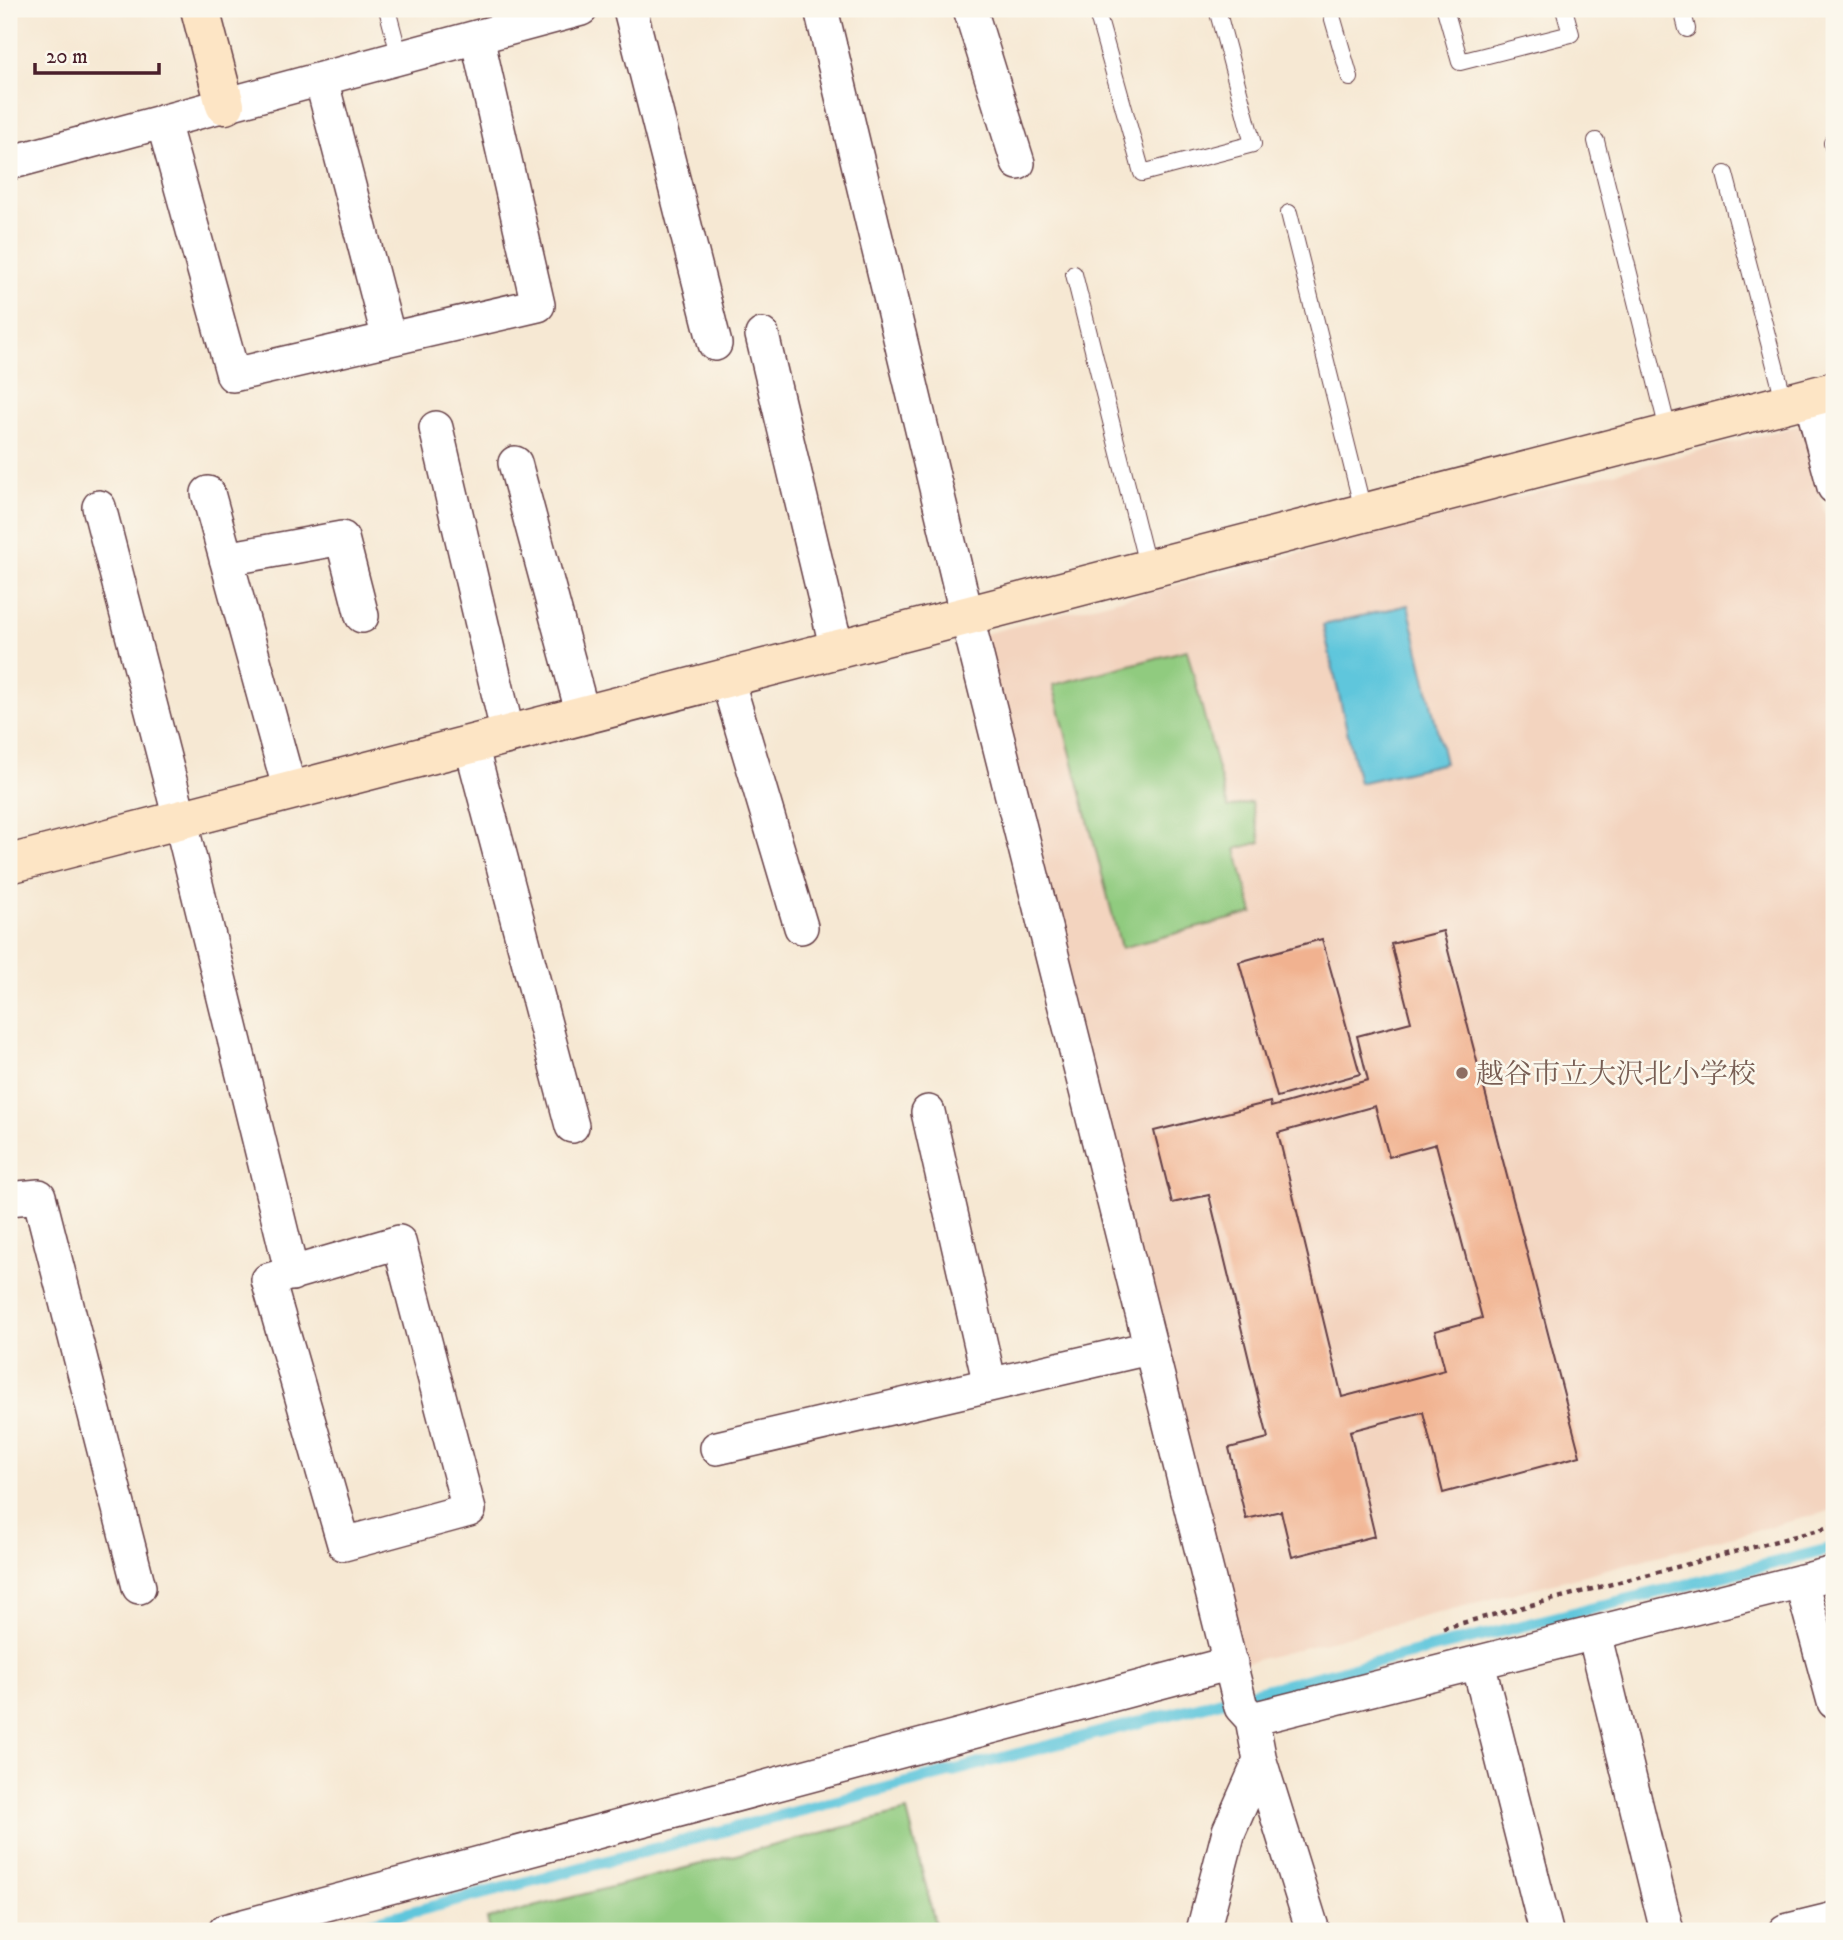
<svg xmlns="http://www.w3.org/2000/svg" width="1843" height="1940" font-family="'IM FELL DW Pica','Noto Serif JP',serif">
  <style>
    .built { fill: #f3d4bf }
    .green { fill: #90cb7f; stroke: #6d7555; stroke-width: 2 }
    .water { fill: #5fc6dc; stroke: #547284; stroke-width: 2 }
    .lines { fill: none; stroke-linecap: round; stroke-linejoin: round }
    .stream { stroke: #5fc6dc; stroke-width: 12 }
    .building { fill: #f1b290; fill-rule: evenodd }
    .lane-casing { stroke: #643d44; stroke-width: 18 }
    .street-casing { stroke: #643d44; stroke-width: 36 }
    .secondary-casing { stroke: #643d44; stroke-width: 41 }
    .path { stroke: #643d44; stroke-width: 4.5; stroke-dasharray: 5 5; stroke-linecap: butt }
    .lane { stroke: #fff; stroke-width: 16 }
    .street { stroke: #fff; stroke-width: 33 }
    .secondary { stroke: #fde5c5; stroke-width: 38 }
    .education-dot { fill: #8d6e63; stroke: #fbf7ec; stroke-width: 2.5 }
    .labels { text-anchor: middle; stroke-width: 5; stroke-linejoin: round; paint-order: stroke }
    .education-label { font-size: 28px; fill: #785e54; stroke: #fbf7ec; text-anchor: start }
  </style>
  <rect width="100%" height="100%" fill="#fbf7ec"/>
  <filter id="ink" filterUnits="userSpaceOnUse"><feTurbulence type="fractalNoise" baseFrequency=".0143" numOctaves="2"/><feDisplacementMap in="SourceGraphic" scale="14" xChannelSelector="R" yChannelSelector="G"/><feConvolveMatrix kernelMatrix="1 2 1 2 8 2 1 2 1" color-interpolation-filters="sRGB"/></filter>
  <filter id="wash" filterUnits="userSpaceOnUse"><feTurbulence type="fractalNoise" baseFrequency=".00686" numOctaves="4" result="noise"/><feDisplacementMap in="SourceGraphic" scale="28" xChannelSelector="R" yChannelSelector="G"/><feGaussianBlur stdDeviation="1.57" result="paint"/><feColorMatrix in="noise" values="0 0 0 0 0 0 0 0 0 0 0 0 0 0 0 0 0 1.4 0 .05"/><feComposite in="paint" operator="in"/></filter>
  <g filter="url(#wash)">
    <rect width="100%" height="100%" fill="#f6e8d3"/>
    <path class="built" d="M1801,425L1834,547V1510L1245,1663L976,636Z"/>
    <path class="green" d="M1187,650L1228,808L1251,802L1261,842L1236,849L1253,913L1121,948L1053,685Z
      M907,1811L937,1931H490L487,1919Z"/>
    <path class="water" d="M1408,605L1445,763L1359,783L1323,625Z"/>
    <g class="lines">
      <path class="stream" d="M339,1931L1221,1701L1834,1548"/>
    </g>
    <g id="blocks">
      <path class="building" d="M1443,931L1580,1456L1443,1493L1423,1412L1350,1431L1375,1536L1292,1557L1281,1511L1246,1519L1229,1448L1268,1438L1209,1195L1172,1203L1154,1131L1270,1102L1271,1107L1368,1080L1357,1036L1411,1022L1391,944ZM1375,1106L1389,1157L1436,1144L1482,1318L1435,1331L1445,1370L1342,1397L1278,1133Z
        M1322,939L1360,1074L1277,1097L1239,962Z"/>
    </g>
  </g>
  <g filter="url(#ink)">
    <use href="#blocks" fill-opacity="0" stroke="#643d44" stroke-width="2"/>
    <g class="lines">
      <defs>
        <path id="lane" d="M387,9L400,58
          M1096,9L1142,173L1253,144L1217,9
          M1330,9L1350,78
          M1445,9L1460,62L1571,34L1564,9
          M1682,9L1687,29
          M1596,141L1669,434
          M1832,143L1834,150
          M1725,174L1785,404
          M1289,213L1364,514
          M1074,274L1148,569"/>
        <path id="street" d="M630,9L715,344
          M821,9L967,617L1241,1707L1252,1719L1260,1761L1229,1831L1203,1931
          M970,9L1018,163
          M321,79L389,339
          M163,122L233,375L538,305L477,37
          M9,163L581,9
          M762,335L837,650
          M1810,397L1834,487
          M436,428L508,735
          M515,463L583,715
          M208,493L290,791
          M99,507L180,819L292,1274
          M226,559L342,538L362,616
          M727,679L801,927
          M471,745L572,1126
          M928,1112L990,1385
          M9,1199L39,1196L139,1587
          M399,1242L469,1510L344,1544L268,1280Z
          M717,1448L1149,1348
          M1801,1581L1834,1702
          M1594,1633L1667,1931
          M1478,1663L1546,1931
          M1252,1719L1834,1573
          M1260,1761L1313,1931
          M225,1931L1231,1663
          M1785,1931L1834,1919"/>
        <path id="secondary" d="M200,9L225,105
          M9,864L1834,391"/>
      </defs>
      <use href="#lane" class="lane-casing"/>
      <use href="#street" class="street-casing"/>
      <use href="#secondary" class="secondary-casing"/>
      <path class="path" d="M1443,1628L1834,1526"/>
      <use href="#lane" class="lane"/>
      <use href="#street" class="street"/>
      <use href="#secondary" class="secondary"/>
    </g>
  </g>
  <circle class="education-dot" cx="1462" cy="1073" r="7"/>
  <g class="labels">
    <g class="education-label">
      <text x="1476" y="1083">越谷市立大沢北小学校</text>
    </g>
  </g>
  <rect width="1843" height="1940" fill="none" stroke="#fbf7ec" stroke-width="35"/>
  <path d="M35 63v10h124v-10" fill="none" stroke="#4a1f2b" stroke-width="3.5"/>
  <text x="46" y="63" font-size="21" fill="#4a1f2b" stroke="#fbf7ec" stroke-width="5" paint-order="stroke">20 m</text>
</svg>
